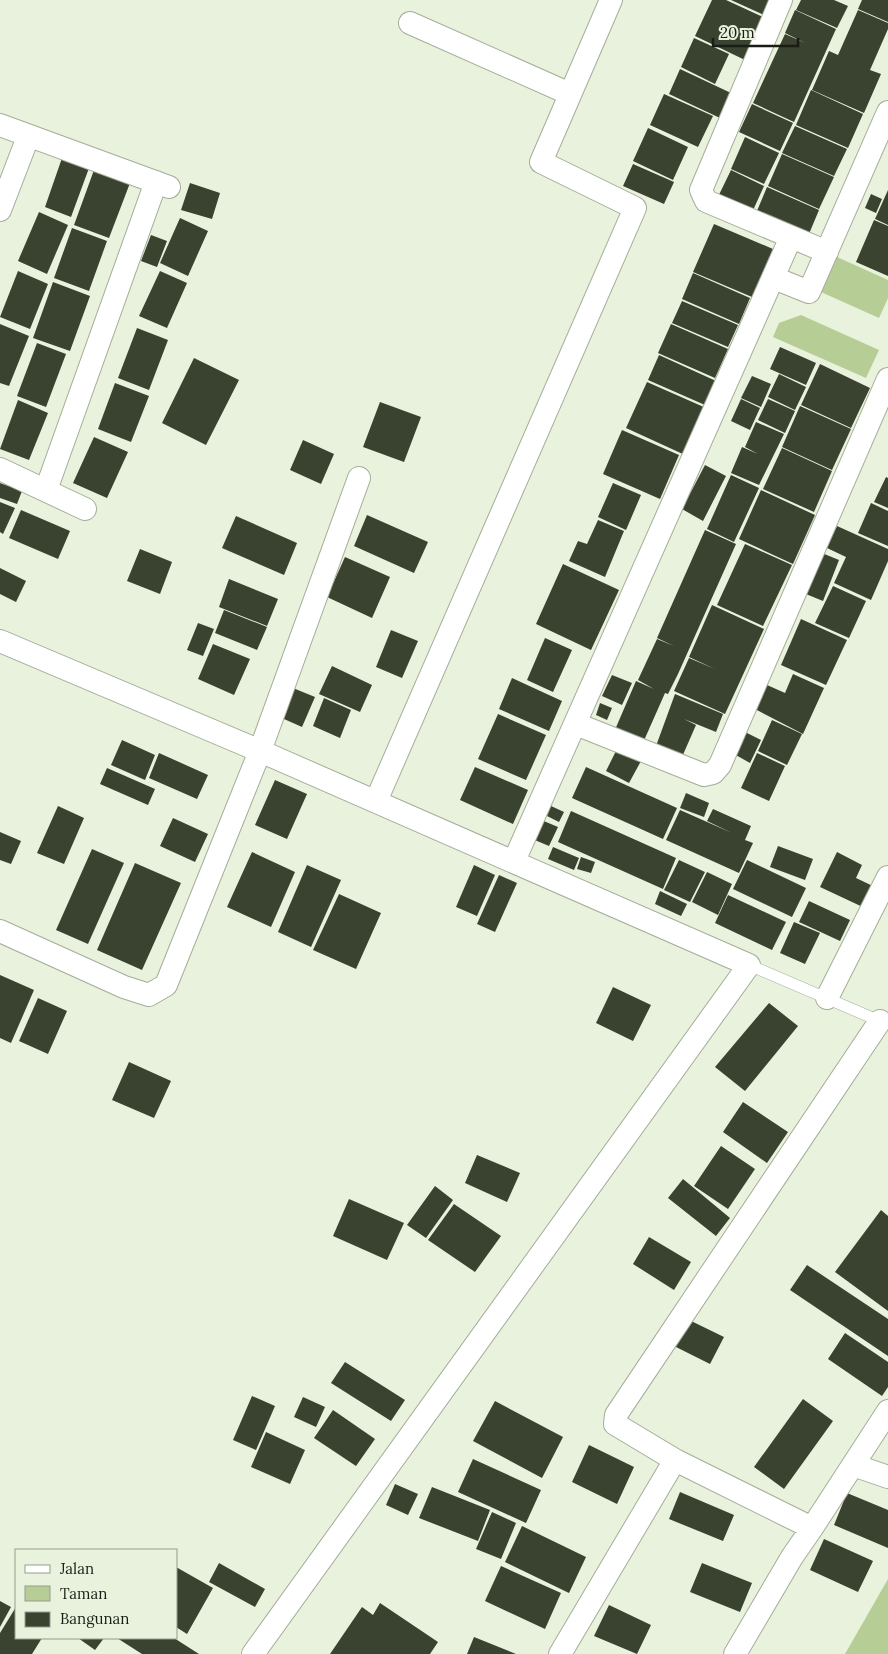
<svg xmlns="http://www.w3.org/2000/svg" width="888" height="1654" font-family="Lora,serif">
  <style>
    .green { fill: #b6ce95 }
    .building { fill: #3a4230 }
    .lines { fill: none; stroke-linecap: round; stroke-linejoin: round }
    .service-casing { stroke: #a4ad99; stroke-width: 12 }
    .minor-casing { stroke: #a4ad99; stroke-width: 24 }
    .service { stroke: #fff; stroke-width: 11 }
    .minor { stroke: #fff; stroke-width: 22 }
  </style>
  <rect width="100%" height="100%" fill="#e8f2dc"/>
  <path class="green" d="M837,257L888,280V298L879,318L821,292Z
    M801,315L879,350L866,378L773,337L779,323Z
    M888,1579V1654H845Z"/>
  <path class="building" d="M712,0H726L765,18L745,60L695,36Z
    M731,0H774L766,16Z
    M801,0H834L848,6L837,28L796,10Z
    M862,0H888V22L858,9Z
    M795,10L836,29L794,122L753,103L785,34L805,43L785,33Z
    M858,10L888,23V29L870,70L881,74L864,113L812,90L829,51L838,55Z
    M694,38L729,54L715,84L681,67Z
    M680,69L731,93L720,118L669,94Z
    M811,90L863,114L848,148L796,125Z
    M664,94L713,116L698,147L650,125Z
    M752,104L793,123L780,151L739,132Z
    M795,126L847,149L834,176L782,153Z
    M648,128L688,147L673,180L633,161Z
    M745,137L779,153L764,184L731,169Z
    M782,154L834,177L819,209L768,186Z
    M62,158L89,168L71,217L45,207Z
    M633,164L674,182L664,204L623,186Z
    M94,170L130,183L109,238L74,225Z
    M731,170L764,186L750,217L716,201Z
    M190,183L220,193L212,219L181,210Z
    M767,187L819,210L806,241L754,218Z
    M888,190V225L875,219Z
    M871,194L882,199L876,213L865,208Z
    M39,212L68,225L47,274L18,261Z
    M180,218L208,231L188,276L160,263Z
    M874,220L888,226V276L856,262Z
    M714,224L773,249L752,297L693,272Z
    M72,228L107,241L89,291L54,278Z
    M151,235L167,241L157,267L141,261Z
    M18,271L48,284L30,329L0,317Z
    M160,271L187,283L167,328L139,316Z
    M693,273L750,298L739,324L682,299Z
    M53,282L90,296L70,351L33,338Z
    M682,301L738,325L728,347L672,323Z
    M0,324L29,336L9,386L0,383Z
    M671,324L728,349L715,378L658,353Z
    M137,328L168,340L149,390L118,378Z
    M37,343L66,354L46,407L17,396Z
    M780,347L816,363L806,385L770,369Z
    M659,355L716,381L705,405L648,380Z
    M194,358L239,380L206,445L162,423Z
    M820,364L870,388L851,428L801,405Z
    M779,374L806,387L795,410L768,397Z
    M752,376L771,384L761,407L741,398Z
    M647,382L706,408L685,455L626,428Z
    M115,383L149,396L131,442L98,429Z
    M741,399L760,408L750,430L731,421Z
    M768,399L795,411L785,433L758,420Z
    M18,400L48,413L29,460L0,449Z
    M380,402L421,417L404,462L363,447Z
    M800,406L851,429L832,470L782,447Z
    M756,422L784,434L759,485L731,473L742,447L758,454L745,447Z
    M622,430L679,455L660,499L603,474Z
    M94,437L128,452L107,498L73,483Z
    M303,440L334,454L321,484L290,470Z
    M782,448L832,471L814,512L763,489Z
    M705,465L726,476L703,521L682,509Z
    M731,475L759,488L734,542L707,529Z
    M886,477L888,478V508L874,502Z
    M0,483L22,491L17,504L0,498Z
    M613,483L641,495L626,530L598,517Z
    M761,490L815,515L793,564L739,539Z
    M0,502L15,508L3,534L0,532Z
    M871,503L888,511V546L858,533Z
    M21,510L70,531L58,559L9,538Z
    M367,515L428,542L414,573L354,546Z
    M236,516L297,543L284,575L222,548Z
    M598,520L624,531L605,577L569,561L578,541L587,544Z
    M837,526L888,549V561L871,600L834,583L846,557L827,548Z
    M705,530L736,544L678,674L668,694L665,693L642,745L614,732L636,681L654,689L638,680L657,639L674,646L657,638Z
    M745,544L792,565L763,626L717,605Z
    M140,549L172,562L160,594L127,581Z
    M817,551L839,560L823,601L801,592Z
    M345,557L390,577L372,618L327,597Z
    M563,564L619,590L591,650L536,624Z
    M0,568L26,581L16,602L0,594Z
    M229,579L278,599L267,626L219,607Z
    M833,586L866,601L849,638L815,623Z
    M712,605L764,629L725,714L674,691L689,658L715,669L689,657Z
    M224,610L267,627L257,650L215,633Z
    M801,619L847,640L826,685L781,665Z
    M198,623L214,629L203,656L187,650Z
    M391,630L418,641L402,678L376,667Z
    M545,638L572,650L553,692L527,680Z
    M213,644L250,659L234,695L198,679Z
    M332,666L372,685L360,712L319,694Z
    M793,674L824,688L803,734L755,709L767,685L785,693Z
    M612,675L632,683L622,705L602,696Z
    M512,678L562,701L549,731L499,709Z
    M288,686L315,697L302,727L275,715Z
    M675,694L723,714L716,732L684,719L696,725L682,757L656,746Z
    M324,698L351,710L340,738L313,726Z
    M600,703L612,708L607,720L596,715Z
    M498,714L546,735L526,780L478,759Z
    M772,720L802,734L787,765L758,751Z
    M745,732L761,740L750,763L734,754Z
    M122,740L155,755L145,780L111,765Z
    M617,749L641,761L629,783L606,771Z
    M159,753L208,775L197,799L149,778Z
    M757,753L785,766L769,801L741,788Z
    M475,767L528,790L513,824L460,800Z
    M586,767L677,808L663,839L572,798Z
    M107,768L155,789L148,805L100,784Z
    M275,780L307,794L287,839L255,825Z
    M686,793L709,803L704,817L680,808Z
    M58,806L84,818L64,864L37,853Z
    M551,806L564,812L559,822L547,816Z
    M713,809L751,826L745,840L753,843L739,873L666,840L680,810L732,833L707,821Z
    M571,811L676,858L663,889L558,842Z
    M173,818L208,834L195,862L160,846Z
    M539,819L558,827L549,846L530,838Z
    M0,832L21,841L11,864L0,860Z
    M778,846L813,859L805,880L770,867Z
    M553,847L579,858L574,870L548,859Z
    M92,849L124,863L88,944L56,930Z
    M252,852L295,872L271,927L227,907Z
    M837,852L862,865L856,878L877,888L867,909L820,887Z
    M581,857L595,862L591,873L577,869Z
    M679,860L705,872L690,902L664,890Z
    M747,860L806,888L792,917L733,889Z
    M135,863L181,883L142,970L97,950Z
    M307,865L341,880L311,947L278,932Z
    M474,865L495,875L477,916L456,907Z
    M707,872L732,884L718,915L692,902Z
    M499,875L517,883L495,932L477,924Z
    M660,891L687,904L681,916L655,904Z
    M339,894L381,913L356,969L313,950Z
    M728,895L786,922L772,950L715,923Z
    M809,901L850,920L840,941L799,922Z
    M794,922L820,933L805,964L780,953Z
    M0,975L34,990L11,1043L0,1038Z
    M613,987L651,1005L633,1041L596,1023Z
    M38,998L67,1011L48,1054L19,1041Z
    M769,1003L798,1026L745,1091L715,1067Z
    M129,1062L171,1081L154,1118L112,1100Z
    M743,1102L788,1132L767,1163L723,1132Z
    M721,1146L755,1169L728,1209L694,1186Z
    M477,1155L520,1173L507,1202L465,1183Z
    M683,1179L730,1218L716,1236L668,1198Z
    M435,1186L453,1200L426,1238L407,1225Z
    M349,1199L404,1223L387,1260L333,1236Z
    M454,1204L501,1236L475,1272L428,1240Z
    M881,1210L888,1216V1311L835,1272Z
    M649,1237L691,1262L674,1290L633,1264Z
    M807,1265L888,1319V1356L790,1290Z
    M685,1318L724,1337L710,1364L672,1345Z
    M845,1333L888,1362V1387L882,1396L828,1359Z
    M345,1362L405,1400L391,1421L331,1383Z
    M252,1396L275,1406L256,1450L233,1440Z
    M303,1397L325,1407L316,1427L294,1417Z
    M803,1399L833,1421L784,1489L754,1467Z
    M495,1401L563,1437L542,1478L473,1441Z
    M333,1410L375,1439L356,1466L314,1438Z
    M266,1432L305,1450L290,1484L251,1467Z
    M589,1445L634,1467L617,1504L572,1482Z
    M473,1459L541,1490L526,1523L458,1492Z
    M395,1484L418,1494L408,1515L386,1505Z
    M432,1487L490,1510L478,1541L419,1518Z
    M680,1492L734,1515L723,1541L669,1519Z
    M847,1493L888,1510V1548L834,1525Z
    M492,1512L516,1523L501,1559L476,1549Z
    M522,1526L586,1557L569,1593L505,1562Z
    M824,1539L873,1561L858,1592L810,1570Z
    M219,1563L265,1589L255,1607L209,1582Z
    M702,1563L752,1583L740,1612L690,1592Z
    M501,1566L561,1593L545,1629L485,1601Z
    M176,1567L213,1588L187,1634L176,1627Z
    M0,1601L11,1607L0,1627Z
    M380,1603L438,1642L430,1654H330L362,1607L373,1615Z
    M609,1605L651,1625L637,1654L594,1636Z
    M16,1607V1638H42L32,1654H0V1633Z
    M474,1637L516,1654H467Z
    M78,1638H104L95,1650Z
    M117,1638H174L199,1654H142Z"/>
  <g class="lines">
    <defs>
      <path id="service" d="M749,965L882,1022"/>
      <path id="minor" d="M781,0L701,190L706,201L827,252
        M410,23L570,94
        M0,125L169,187
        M0,210L28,137
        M774,278L809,292L888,112
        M0,469L85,509
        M46,490L156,182
        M0,641L260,751L749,965L253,1654
        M576,724L704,775L713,773L720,765L888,379
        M376,801L635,208L541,162L611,0
        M514,861L791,237
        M0,931L124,987L149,995L166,985L260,751L359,478
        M827,998L888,877
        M675,1460L812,1528L792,1557L735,1654
        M853,1465L888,1477
        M812,1528L888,1411
        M560,1654L675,1460L615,1424L616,1415L880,1021"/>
    </defs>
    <use href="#service" class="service-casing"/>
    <use href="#minor" class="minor-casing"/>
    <use href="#service" class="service"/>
    <use href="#minor" class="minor"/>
  </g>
  <rect x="15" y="1549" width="162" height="90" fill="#e8f2dc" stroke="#969d8d"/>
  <rect x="25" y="1565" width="25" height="8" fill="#ffffff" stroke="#969d8d"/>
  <text x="60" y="1574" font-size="15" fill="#1a1d16">Jalan</text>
  <rect x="25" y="1586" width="25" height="15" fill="#b6ce95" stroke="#969d8d"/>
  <text x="60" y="1599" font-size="15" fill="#1a1d16">Taman</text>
  <rect x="25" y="1612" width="25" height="15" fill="#3a4230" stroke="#969d8d"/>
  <text x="60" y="1624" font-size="15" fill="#1a1d16">Bangunan</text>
  <path d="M713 38v8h85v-8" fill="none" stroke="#1a1d16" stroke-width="2.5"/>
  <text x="720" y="38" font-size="15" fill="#1a1d16" stroke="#e8f2dc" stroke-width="4" paint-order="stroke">20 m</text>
</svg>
